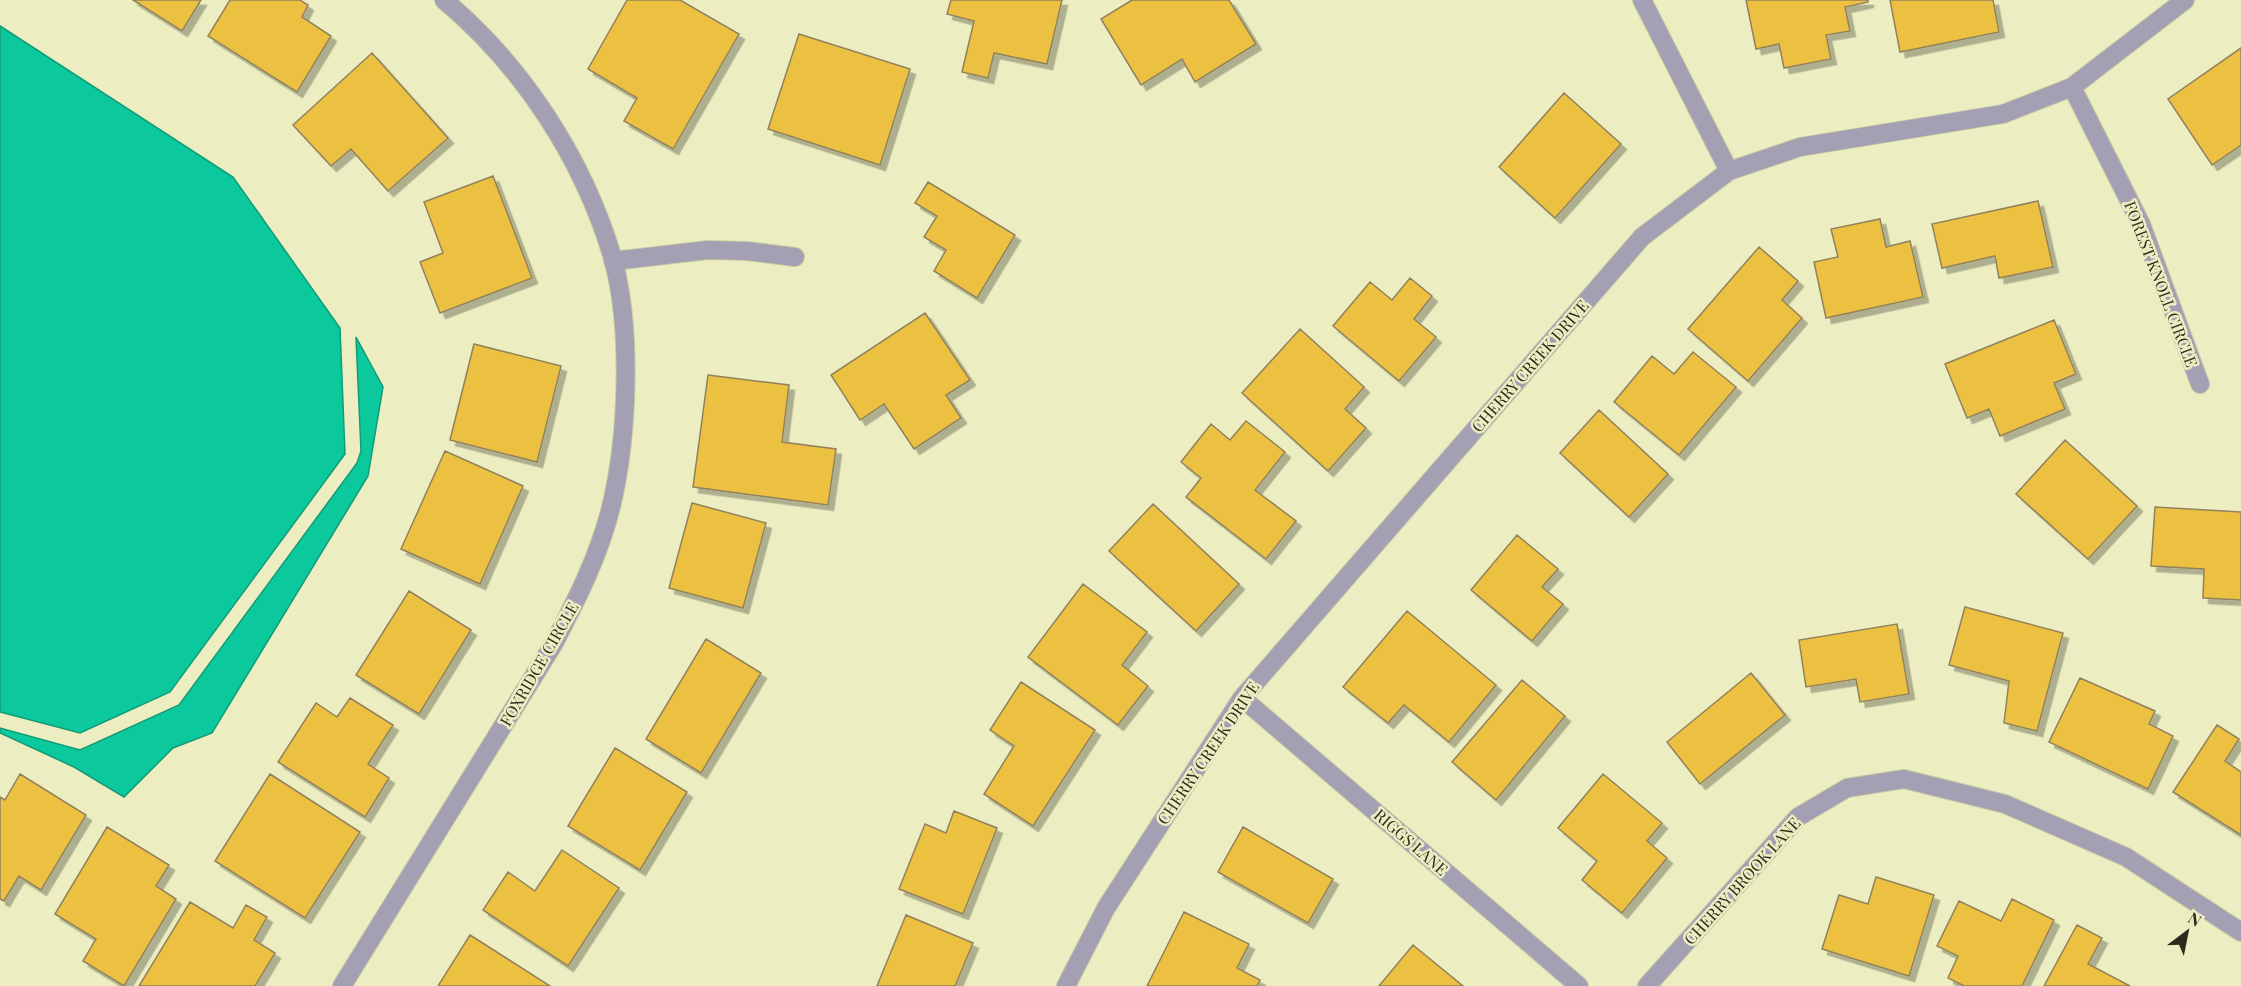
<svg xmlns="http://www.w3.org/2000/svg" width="2241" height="986" font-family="'Playfair Display',serif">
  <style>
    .water { fill: #0cc99d; stroke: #159a76; stroke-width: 1.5 }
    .building { fill: #ecc143; stroke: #91825b; stroke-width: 1.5; filter: url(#shadow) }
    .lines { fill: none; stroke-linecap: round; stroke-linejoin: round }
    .minor-casing { stroke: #c9cba4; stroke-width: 20 }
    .minor { stroke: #a2a0b2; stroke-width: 18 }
    .labels { text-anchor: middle; stroke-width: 5; stroke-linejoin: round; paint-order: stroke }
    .street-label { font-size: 16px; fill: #2b2b1b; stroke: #eceec2 }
  </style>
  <defs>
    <filter id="shadow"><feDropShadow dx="5.5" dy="5.5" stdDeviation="0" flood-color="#0004"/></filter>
  </defs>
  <rect width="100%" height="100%" fill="#eceec2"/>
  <path class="water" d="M0,26L233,177L340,328L345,454L170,692L80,733L0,712Z
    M356,337L383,387L368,476L212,733L173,748L124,797L74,767L0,733V728L80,750L179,705L357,463L361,451Z"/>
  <path class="building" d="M133,0H201L182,31Z
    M230,0H300L308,5L302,17L331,36L297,92L208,36Z
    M627,0H680L739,34L673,149L624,121L637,98L588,69Z
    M951,0H1062L1047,64L994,53L988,78L962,72L974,21L947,14Z
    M1132,0H1229L1256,44L1195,82L1182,59L1141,85L1101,19Z
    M1746,0H1868V2L1845,7L1850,31L1826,35L1831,59L1784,68L1779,44L1756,49Z
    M1890,0H1993L1999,32L1900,52Z
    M799,34L910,69L880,165L768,129Z
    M2241,48V145L2212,165L2168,99Z
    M372,53L448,138L388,191L351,149L331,166L293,125Z
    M1564,93L1621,144L1555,218L1499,167Z
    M493,176L532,278L440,313L420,262L443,253L424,202Z
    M928,182L1015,235L977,298L934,271L946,250L924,237L937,216L915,203Z
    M2038,201L2053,267L1999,278L1995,256L1942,268L1932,224Z
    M1880,219L1886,247L1910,241L1923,297L1826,318L1814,262L1838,257L1831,229Z
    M1759,247L1798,281L1782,300L1802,318L1748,381L1688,329Z
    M1410,278L1432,296L1414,319L1436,337L1399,381L1333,326L1370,282L1392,300Z
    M925,313L970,380L946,395L961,418L914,449L884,404L860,420L831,375Z
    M2054,320L2076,374L2054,383L2065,409L2000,436L1989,409L1967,418L1945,364Z
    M1300,329L1364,387L1345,409L1366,428L1328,471L1242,393Z
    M474,344L561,366L537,462L450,440Z
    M1693,352L1736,387L1679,455L1614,402L1652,356L1674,374Z
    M708,375L789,385L782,442L836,449L828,505L693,487Z
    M1599,410L1668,474L1629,517L1560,453Z
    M1246,421L1285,452L1255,490L1296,521L1266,559L1186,497L1201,478L1181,462L1211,424L1230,440Z
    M2065,440L2137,506L2088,559L2016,494Z
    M445,451L523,486L480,584L401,549Z
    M692,503L766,523L743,608L669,588Z
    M1153,504L1239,584L1196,631L1109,551Z
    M2155,507L2241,512V600L2203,598L2204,569L2151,566Z
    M1517,535L1558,569L1542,587L1563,604L1532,641L1471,590Z
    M1083,584L1147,632L1122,665L1148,686L1118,725L1028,657Z
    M409,591L471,630L419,714L356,675Z
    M1965,607L2063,633L2037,731L2004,723L2009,681L1949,665Z
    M1407,611L1496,685L1449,742L1404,705L1388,723L1343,687Z
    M1897,624L1909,694L1860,702L1856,679L1806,687L1799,640Z
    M706,639L761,673L701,773L646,739Z
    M1751,673L1785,715L1700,784L1667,742Z
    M2080,678L2155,711L2149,724L2173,736L2148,789L2049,742Z
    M1522,680L1565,716L1496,800L1452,762Z
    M1021,682L1095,730L1033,826L984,794L1014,746L990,730Z
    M350,698L393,725L368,764L389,778L365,817L278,762L316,703L337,717Z
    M2217,725L2239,739L2225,761L2241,772V835L2173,792Z
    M615,748L687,792L640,870L568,826Z
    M20,774L86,815L41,890L19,876L4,901L0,899V797L5,800Z
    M270,774L360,832L305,918L215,861Z
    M1603,774L1662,823L1647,841L1667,858L1622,913L1582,880L1597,861L1558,828Z
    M954,811L997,828L963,914L899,889L925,824L946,833Z
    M107,827L169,865L156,886L176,899L124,986L83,961L96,939L55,914Z
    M1243,827L1333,879L1308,923L1218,872Z
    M562,850L619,888L568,966L483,910L508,872L535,891Z
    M1876,877L1934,895L1909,976L1822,949L1839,895L1868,904Z
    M2012,899L2054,920L2022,986H1964L1948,978L1958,956L1937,946L1959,901L2001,921Z
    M190,902L233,928L246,905L267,917L254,940L275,953L255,986H139Z
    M1184,912L1249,944L1237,968L1260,980L1257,986H1147Z
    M906,915L973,943L955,986H877Z
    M2077,925L2102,938L2088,964L2130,986H2044Z
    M470,935L550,986H438Z
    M1413,945L1463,986H1379Z"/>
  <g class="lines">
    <defs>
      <path id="minor" d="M1642,0L1729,171
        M2072,87L2141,224L2200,384
        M613,261L708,250L747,251L795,257
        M1242,698L1579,986
        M342,986L553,645C576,601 599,556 611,507C628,437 632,329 613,259C584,160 523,66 444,0
        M1066,986L1106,908L1242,698L1642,237L1729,171L1800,147L2003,114L2072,87L2185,0
        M1647,986L1798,817L1847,788L1904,779L2005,804L2126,857L2241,932"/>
    </defs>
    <use href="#minor" class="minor-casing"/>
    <use href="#minor" class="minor"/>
  </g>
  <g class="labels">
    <g class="street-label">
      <text transform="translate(2161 284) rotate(69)" y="6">FOREST KNOLL CIRCLE</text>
      <text transform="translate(1530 366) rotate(-49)" y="6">CHERRY CREEK DRIVE</text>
      <text transform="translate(539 664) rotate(-60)" y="6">FOXRIDGE CIRCLE</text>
      <text transform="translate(1208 753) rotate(-56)" y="6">CHERRY CREEK DRIVE</text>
      <text transform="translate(1411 842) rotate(41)" y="6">RIGGS LANE</text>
      <text transform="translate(1742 881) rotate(-48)" y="6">CHERRY BROOK LANE</text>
    </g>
  </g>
  <g transform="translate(2187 932) rotate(32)" stroke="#eceec2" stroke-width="4.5" paint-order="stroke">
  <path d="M0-4.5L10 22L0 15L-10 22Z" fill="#2b2b1b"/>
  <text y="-9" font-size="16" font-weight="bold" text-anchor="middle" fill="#2b2b1b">N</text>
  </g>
</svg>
